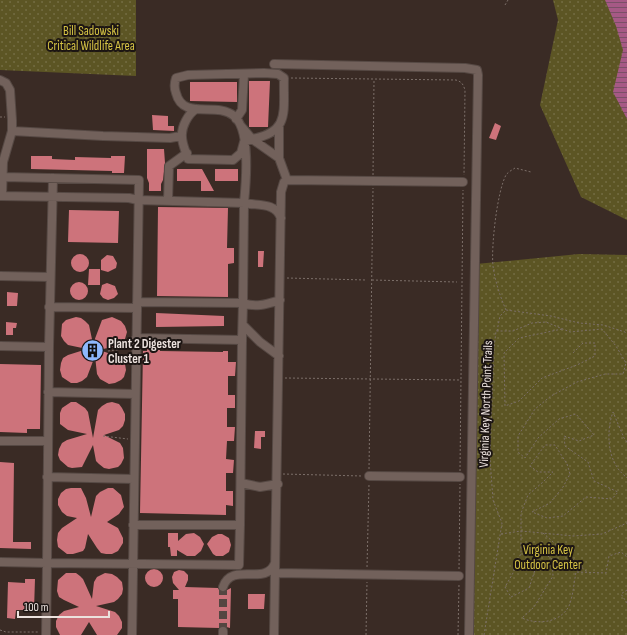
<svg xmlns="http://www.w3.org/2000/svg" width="627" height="635" font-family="'Sofia Sans Condensed',sans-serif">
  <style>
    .park { fill: url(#park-dots) }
    .water { fill: url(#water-rules) }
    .building { fill: #cd737b }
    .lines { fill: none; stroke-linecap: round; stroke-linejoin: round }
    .minor-tunnel { stroke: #554641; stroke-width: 8; stroke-dasharray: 8 4; stroke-linecap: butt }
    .minor-casing { stroke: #564944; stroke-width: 10 }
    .path { stroke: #7c6f69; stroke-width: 1; stroke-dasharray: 2 2; stroke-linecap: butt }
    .minor { stroke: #72615b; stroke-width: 8 }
    .labels { text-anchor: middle; stroke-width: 4; stroke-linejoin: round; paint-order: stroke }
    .park-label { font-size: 13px; fill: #d4c244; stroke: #1c1513 }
    .poi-label { font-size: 13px; font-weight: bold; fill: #ece2de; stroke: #1c1513; text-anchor: start }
    .street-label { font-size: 13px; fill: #ece2de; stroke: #1c1513 }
  </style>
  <defs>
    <pattern id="park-dots" width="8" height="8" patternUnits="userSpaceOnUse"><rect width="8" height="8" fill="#5c5524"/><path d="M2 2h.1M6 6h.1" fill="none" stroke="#746d43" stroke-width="1.8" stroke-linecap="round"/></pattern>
    <pattern id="water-rules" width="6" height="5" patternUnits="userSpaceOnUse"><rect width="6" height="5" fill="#a65985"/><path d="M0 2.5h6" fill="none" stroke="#7b5067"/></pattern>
  </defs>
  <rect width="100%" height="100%" fill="#3a2b25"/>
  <path class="park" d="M0,0H136V76L0,70Z
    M553,0H627V220L581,197L540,105L558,20Z
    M579,254L627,255V635H466L476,264Z"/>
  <path class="water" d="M605,0H627V119L613,92L623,50L616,26Z"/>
  <path class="building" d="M249,81H270L268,127H249Z
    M190,82H237V102L190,101Z
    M152,115L168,116V126H174V131L153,130Z
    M495,123L501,126L496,140L489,138Z
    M147,149H164L165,163L163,180L161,184V191H149V183L147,178Z
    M31,156H52V159L75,160V157L111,158V156H125L124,173H112V171L31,169Z
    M177,169H202L214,191H201V181H177Z
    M215,169H238V181H215Z
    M158,207L228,208L227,248H234V263L228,264V297L157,296Z
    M69,210L119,211L118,243L68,242Z
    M258,251H264L263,267H258Z
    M71 263a9 9 0 1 1 18 0a9 9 0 1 1-18 0Z
    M107,255L113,256L117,263L116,268L108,272L101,270V260Z
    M89,269H100V285H88Z
    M70 291a9 9 0 1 1 18 0a9 9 0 1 1-18 0Z
    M107,283L115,286L118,294L114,298L108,300L103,298L100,294L102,285Z
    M7,292L18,293L17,306H7Z
    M156,313L224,316V326L156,327Z
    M76,317L81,318L85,321L89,325L93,344L102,320L112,317L121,321L125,326L127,332L125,339L122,343L116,346L99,350L117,356L125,364L126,370L124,377L121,380L115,383L109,384L100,379L97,374L95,356L87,377L82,381L77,383H71L62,377L60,370L61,363L63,358L68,355L87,349L68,345L64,341L61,336L62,324L66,320Z
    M6,322L17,323L16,328H13V335H6Z
    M147,348H160V351L223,352V351H228V362H236L235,376H228V395H235V408H227V427H235L234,441H227L226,459L234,460L233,473H226V491H233V506L226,505V515L140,513L143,351H147Z
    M0,364L41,365L40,429H27V433L0,432Z
    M71,402H76L85,408L88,412L93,438L98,410L102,406L107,403L112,402L119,404L122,408L125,414V420L123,426L119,430L104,435L120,443L123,448L124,458L121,464L118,467L109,469L104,468L99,464L96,461L93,445L82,467L72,468L68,467L60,460L58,455L59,449L62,443L67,440L87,434L68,430L60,424V413L62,408Z
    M255,431H265V437H261V449L254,448Z
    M0,462L14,463L13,542H31V549L0,548Z
    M71,488H81L86,498L91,517L96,496L100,492L108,488H113L121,495L124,507L121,511L119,514L107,522L118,528L123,538V543L118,551L112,554H106L101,553L97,548L88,534L85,548L83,551L73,554H67L58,547L57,540L58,533L62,528L77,518L67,516L62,512L58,505V499L61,493L66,489Z
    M168,533H178V541L186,534L194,533L200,537L204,544L201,551L195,556H187L177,550V556H171L170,547H168Z
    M218,534H222L229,538L231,545L229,552L223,556H216L213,554L207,544L212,537Z
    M145 578a9 9 0 1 1 18 0a9 9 0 1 1-18 0Z
    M179,570L184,571L188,575V580L185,587L218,588L220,591L223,592L231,588L230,628L223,626L219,628L178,627V599H173V590H179L173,583L172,577L174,572Z
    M66,573H76L80,576L83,579L92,599L94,582L97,577L105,573L112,574L117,577L122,582L123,589L122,594L118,599L114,602L96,606L115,612L119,616L122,622V628L117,635H97L89,622L81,635H60L56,627V621L59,615L64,611L79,607L64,600L59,597L57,591L58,580Z
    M25,579H35L34,610H16L15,619L7,618L8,582L25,583Z
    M248,594H265L264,609H248Z"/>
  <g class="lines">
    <path class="minor-tunnel" d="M223,587V631"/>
    <defs>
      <path id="minor" d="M274,64L465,68L477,70L478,75L469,635
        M0,80L6,83L10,90L12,120V131L3,162L2,196
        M196,109C188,114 181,127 182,137C182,144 186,152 188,159L233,160L241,153L244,142L252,139L279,158L287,180
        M236,119L242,110L244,74
        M241,126L252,139C291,132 283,110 284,78L278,74L264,73L188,75L176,78C174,84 174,88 176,93C183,121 216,101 234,116C251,130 246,183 244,203C258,206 275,202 281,218
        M12,131L103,136L170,138L181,136
        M279,158V127
        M3,177L139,180L132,635
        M0,196L129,198L138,200L244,203L243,303C256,308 267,304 280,300
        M168,201L169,166L187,153
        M0,276L50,277
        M137,302L243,303L242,340
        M49,307L137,308
        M243,325L260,342L279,356
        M136,338L242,340L240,525
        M0,346L49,347
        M48,392L135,394
        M0,441H48
        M369,476L460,477
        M47,477L134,479
        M241,483L260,487L278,484
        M0,562L47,563L49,347L53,178
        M276,573L459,576
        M223,587C232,561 266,587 275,563
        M223,631V635
        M46,635L47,563L239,565L240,525H133
        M274,635L281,192L284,182L287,180L463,182"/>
    </defs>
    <use href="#minor" class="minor-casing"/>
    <path class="path" d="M505,5L508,0
      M291,78L456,80C462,82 463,84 465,90L464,175
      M0,117H5
      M373,175L374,80
      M287,278L366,280
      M372,280L457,282
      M506,310C500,296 495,281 493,266C491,247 497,192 506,175C508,172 512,170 515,168L531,172
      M562,329L519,338L504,353L505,406L519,401L542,378L577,365L595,356V343H583L572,354
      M497,331L500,316L506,310L551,316L579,323L603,325L625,332L627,334
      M108,351L130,348
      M285,378L460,380
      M103,436L128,439
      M627,442L624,438L613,412C607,428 607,452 617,467C619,471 624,475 627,478
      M369,469L373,188
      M460,471L463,190
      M283,474L362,476
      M543,533L587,572
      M501,534L521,531L573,536L602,534L627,523
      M367,567L369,484
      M459,569L460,484
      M627,590L621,594L627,603
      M0,630L6,632H39
      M366,635L367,582
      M458,635L459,584
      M484,635L502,523L493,500L490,458L494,348L496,331H513L532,323L546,322L570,332L602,329L616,346L626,363L623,374H605L577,382L551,396L535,409L518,436V452L525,458L538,438L559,419L576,414L594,435L579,441L564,436L565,446L588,462L594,481L618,492L612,499L586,497L563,516L547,518L532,512L550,503L563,487L570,474L567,464L555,445H545L530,466L538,472H553L543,482L528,495L521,513V553L513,573L505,587L511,597L529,588L535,570L537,557L545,554L552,559L553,576L534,607L522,618C538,625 560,623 569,606C573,596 574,583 576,572L606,573L609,556L621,552L627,557"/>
    <use href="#minor" class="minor"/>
  </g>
  <defs>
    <symbol id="building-disc" viewBox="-11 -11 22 22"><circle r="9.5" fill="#8eb9fd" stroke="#1c1513"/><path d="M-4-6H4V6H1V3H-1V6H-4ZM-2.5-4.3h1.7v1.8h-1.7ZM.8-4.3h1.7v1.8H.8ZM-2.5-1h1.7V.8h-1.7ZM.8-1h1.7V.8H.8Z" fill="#111"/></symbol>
  </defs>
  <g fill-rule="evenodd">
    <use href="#building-disc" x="80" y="338" width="25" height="25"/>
  </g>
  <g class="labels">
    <g class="park-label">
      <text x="91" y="35">Bill Sadowski<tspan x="91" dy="15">Critical Wildlife Area</tspan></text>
      <text x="548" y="554">Virginia Key<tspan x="548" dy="15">Outdoor Center</tspan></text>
    </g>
    <g class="poi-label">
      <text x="108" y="348">Plant 2 Digester<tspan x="108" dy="15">Cluster 1</tspan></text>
    </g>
    <g class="street-label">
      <text transform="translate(485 404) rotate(-88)" y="5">Virginia Key North Point Trails</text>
    </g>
  </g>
  <path d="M18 611v6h91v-6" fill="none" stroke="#ece2de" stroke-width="2"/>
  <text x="24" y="611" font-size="12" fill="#ece2de" stroke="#1c1513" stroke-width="3" paint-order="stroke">100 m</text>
</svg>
